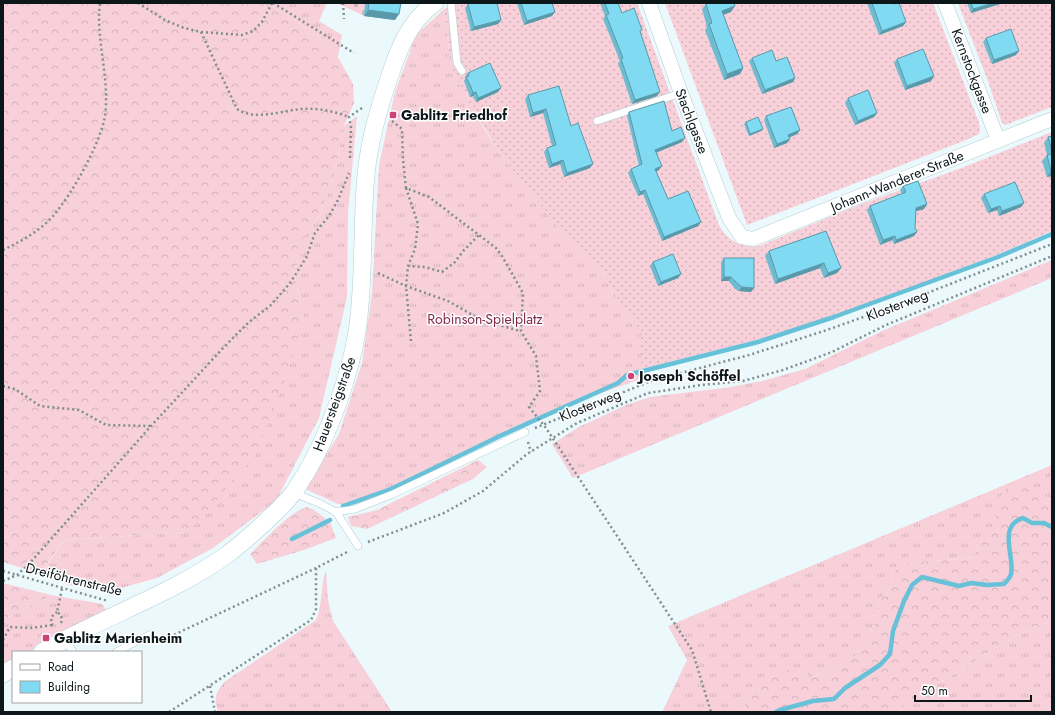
<svg xmlns="http://www.w3.org/2000/svg" width="1055" height="715" font-family="Jost,sans-serif">
  <style>
    .grass { fill: url(#grass-tufts) }
    .forest { fill: url(#forest-crowns) }
    .cemetery { fill: url(#cemetery-stones) }
    .garden { fill: url(#garden-dots) }
    .lines { fill: none; stroke-linecap: round; stroke-linejoin: round }
    .stream { stroke: #67c1d8; stroke-width: 4.5 }
    .service-casing { stroke: #afcdd5; stroke-width: 8 }
    .minor-casing { stroke: #afcdd5; stroke-width: 15 }
    .tertiary-casing { stroke: #afcdd5; stroke-width: 18 }
    .path { stroke: #808d90; stroke-width: 2.5; stroke-dasharray: 2 3; stroke-linecap: butt }
    .service { stroke: #fff; stroke-width: 7 }
    .minor { stroke: #fff; stroke-width: 14 }
    .tertiary { stroke: #fff; stroke-width: 17 }
    .wall { fill: #6ebcd0 }
    .shaded-wall { fill: #5a99a9 }
    .building { fill: #80dbf2; stroke: #5a99a9 }
    .poi-dot { fill: #ce4378; stroke: #fff; stroke-width: 1.5 }
    .labels { text-anchor: middle; stroke-width: 3; stroke-linejoin: round; paint-order: stroke }
    .street-label { font-size: 14px; fill: #0c171a; stroke: #fff }
    .poi-label { font-size: 14px; font-weight: bold; fill: #0c171a; stroke: #fff; text-anchor: start }
    .park-label { font-size: 14px; fill: #7f2949; stroke: #fff }
  </style>
  <defs>
    <pattern id="grass-tufts" width="24" height="20" patternUnits="userSpaceOnUse"><rect width="24" height="20" fill="#f7d0da"/><path d="M3 7l-1-3M5 7V3M7 7l1-3M15 17l-1-3M17 17v-4M19 17l1-3" fill="none" stroke="#d3b2ba"/></pattern>
    <pattern id="forest-crowns" width="20" height="18" patternUnits="userSpaceOnUse"><rect width="20" height="18" fill="#f7d0da"/><path d="M2 6a3 3 0 1 1 6 0M12 15a3 3 0 1 1 6 0" fill="none" stroke="#d3b2ba"/></pattern>
    <pattern id="cemetery-stones" width="16" height="16" patternUnits="userSpaceOnUse"><rect width="16" height="16" fill="#f7d0da"/><path d="M2 7V4a2 2 0 0 1 4 0v3zM10 15v-3a2 2 0 0 1 4 0v3z" fill="#d3b2ba"/></pattern>
    <pattern id="garden-dots" width="8" height="8" patternUnits="userSpaceOnUse"><rect width="8" height="8" fill="#f7d0da"/><path d="M2 2h.1M6 6h.1" fill="none" stroke="#d3b2ba" stroke-width="1.8" stroke-linecap="round"/></pattern>
  </defs>
  <rect width="100%" height="100%" fill="#ecf9fc"/>
  <path class="grass" d="M266,3H327L319,21L342,35L338,57L317,36L284,13Z
    M444,9L451,68L484,129L502,156L564,235L603,272L619,302L641,331V379L590,397L503,436L394,489L356,504H338L305,489L339,434L362,363L372,293L379,165L395,92L416,35Z
    M357,116L348,213L347,297L319,418L276,501L213,548L157,578L114,590L69,585L41,574L64,540L188,532L304,320L295,277L299,243L320,215L334,175L344,126Z
    M1052,260V278L573,478L552,444L579,427L626,405L650,397L731,387L762,381L805,369L882,331Z
    M1052,465V506L1043,501L1002,494C997,507 996,517 998,531L978,544L974,558L916,562L899,565L892,575L890,589L880,599L876,612L875,623L856,655L828,673L810,677L798,670L753,691L748,704L742,712H662L687,660L668,626Z
    M326,570L328,600L333,621L392,712H218C213,698 216,693 224,682L316,620C323,604 320,587 326,570Z
    M51,595L102,604L106,610L30,652H13V662L3,667V620Z
    M1052,620V712H899L904,705L1012,638Z"/>
  <path class="forest" d="M3,3H266L284,13L317,36L338,57L353,84L354,103L344,126L334,175L320,215L299,244L295,277L304,320L285,380L254,458L188,532L64,540L40,574L3,562Z
    M478,460L487,467L473,479L367,529L351,526L348,517L377,510Z
    M1024,483L1043,501L1052,506V620L1012,638L904,705L899,712H742L748,704L753,691L786,670H798L811,677L828,673L856,655L875,623L876,612L880,599L890,589L892,575L899,564L916,562L974,558L978,544L984,535L998,531C994,510 996,499 1011,484Z
    M307,507L314,510L330,522L336,538L307,549L257,564L250,554C265,540 289,512 307,507Z
    M3,583L51,595L3,620Z"/>
  <path class="cemetery" d="M337,3H397L395,20L364,16Z"/>
  <path class="garden" d="M458,3H637L719,225C727,240 742,249 759,246L859,205L964,167L1052,132V231L997,255L834,316L757,340L641,369V331L619,302L603,272L564,235L502,156L475,113L451,68L444,9Z
    M665,3H933L973,107C976,115 982,126 979,134L966,140L843,188L747,225Z
    M958,3H1052V107L1005,125L1002,123L989,84Z"/>
  <g class="lines">
    <path class="stream" d="M343,506L391,489L502,435L618,383L627,375L758,342L834,317L998,257L1052,234
      M292,539L330,520
      M776,712L780,710L813,701L834,699L845,688L880,665L890,654L893,631L904,601L912,585L922,577L959,586L971,583L987,585L1004,584C1006,582 1010,578 1011,574C1015,557 997,526 1023,518L1032,523H1044L1052,527"/>
    <defs>
      <path id="service" d="M451,3L457,63L462,71
        M597,121L681,93
        M294,493L321,504L336,512L355,509L393,494L525,432
        M336,512L358,546
        M66,640L73,652
        M116,652L151,634"/>
      <path id="minor" d="M649,3L681,93L729,218L742,237L753,239L1052,119
        M945,3L998,140"/>
      <path id="tertiary" d="M42,652C102,617 171,595 228,554C240,545 251,535 262,525C273,515 285,504 294,492C298,487 301,480 305,475C329,434 349,379 357,332C365,280 361,227 366,175C369,141 379,108 390,75C399,48 410,20 435,3
        M3,674L13,668"/>
    </defs>
    <use href="#service" class="service-casing"/>
    <use href="#minor" class="minor-casing"/>
    <use href="#tertiary" class="tertiary-casing"/>
    <path class="path" d="M138,3L165,20L184,28L201,32L242,35L253,31L262,22L272,3
      M273,3L354,53
      M343,3L344,19
      M201,32L237,109C255,121 280,111 301,109C318,108 334,111 349,117
      M392,121L402,129L403,160L406,188L429,197L496,248L502,256L523,293L521,331L536,356L540,391L529,407L546,428L692,650L711,712
      M350,158L351,127L349,117L362,108
      M406,188L418,224L415,249L408,266
      M3,250C21,241 39,232 53,216C72,194 97,149 104,121C106,113 106,104 106,97C106,65 96,34 100,3
      M378,273L406,286L448,301L483,321L521,331
      M411,341L406,286L408,266L425,267L442,272L454,263L464,250L479,235
      M3,386L15,389L40,406L79,410L106,425L150,426
      M535,428L651,381L749,355L824,331L889,308L1052,244
      M528,442L531,452
      M368,542L444,513L483,491L527,454L577,423L648,393L701,385L743,381L783,370L832,352L886,325L1052,256
      M3,571L108,601
      M3,581L17,575L29,564L151,426L224,347L249,322L271,305L290,283L306,258L315,233L329,216L338,200L349,173
      M61,623L62,620L61,615L57,612L62,589
      M53,625H52L51,618L55,613L57,612
      M162,635L165,639L316,568
      M3,640L10,627L31,628L52,625L53,628
      M210,686L215,712
      M169,712L311,620L316,609V568L349,551"/>
    <use href="#service" class="service"/>
    <use href="#minor" class="minor"/>
    <use href="#tertiary" class="tertiary"/>
  </g>
  <path class="wall" d="M365,3H401L395,20L364,16Z
    M517,3H552V16L524,25Z
    M600,3H618L622,13L640,32L657,96L632,104L618,63L620,61L603,19L605,16Z
    M867,3H893L906,22L903,26L879,35Z
    M967,3H1001L1000,4L971,13Z
    M468,4L501,20L498,24L471,31L465,8Z
    M706,4L731,12L723,15L743,68L740,74L724,80L705,30L707,27L702,9Z
    M986,38L1016,55L992,64L983,42Z
    M752,58L776,61L795,78L793,82L762,94L749,61Z
    M897,59L931,81L905,90L894,63Z
    M468,73L498,92L476,102L473,96L470,97L464,81L465,79V77Z
    M528,95L571,126L590,168L564,177L560,164L549,168L544,152L547,148L552,146L543,113L530,117L525,99Z
    M848,98L877,113L874,117L855,125L845,103Z
    M629,112L672,131L682,142L656,153L659,170L656,171L668,199L701,222L698,226L662,241L643,194L638,196L628,173L631,169L639,166L627,116Z
    M766,116L800,130L797,134L789,138L790,139L787,143L774,148L764,120Z
    M746,122L763,129L761,131L749,136L744,124Z
    M1052,136V176L1047,177L1042,161L1047,155L1044,143L1048,137Z
    M903,186L927,204L924,209L916,211L914,236L894,244L892,240L880,245L867,210L870,206L902,194L900,190Z
    M984,194L1021,207L999,216L997,210L988,213L981,198Z
    M826,231L841,268L837,273L824,278L820,268L775,284L765,256L769,251Z
    M724,258L751,292L739,291L735,289L729,281H721V262Z
    M653,262L681,274L678,278L658,286L650,266Z"/>
  <path class="shaded-wall" d="M994,3H1001L1000,4L971,13L973,9Z
    M735,6L731,12L718,16L722,11Z
    M368,10L399,14L395,20L364,16Z
    M555,12L552,16L524,25L527,21Z
    M501,20L498,24L471,31L474,27Z
    M906,22L903,26L879,35L882,31Z
    M1019,51L1016,55L992,64L994,60Z
    M743,68L740,74L724,80L727,74Z
    M934,76L931,81L905,90L907,86Z
    M795,78L793,82L762,94L765,90Z
    M501,88L498,92L476,102L478,98Z
    M476,92L473,96L470,97L473,93Z
    M660,92L657,96L632,104L635,100Z
    M546,109L543,113L530,117L533,113Z
    M877,113L874,117L855,125L858,121Z
    M763,129L761,131L749,136L750,134Z
    M800,130L797,134L785,139L788,135Z
    M685,138L682,142L652,154L655,150Z
    M790,139L787,143L774,148L777,144Z
    M563,160L560,164L549,168L552,164Z
    M593,164L590,168L564,177L567,173Z
    M662,166L659,170L653,173L655,169Z
    M1051,171H1052V176L1047,177Z
    M645,190L643,194L638,196L640,192Z
    M1024,203L1021,207L999,216L1002,211Z
    M927,204L924,209L913,212L916,208Z
    M1000,206L997,210L988,213L991,209Z
    M701,222L698,226L662,241L664,237Z
    M917,232L914,236L894,244L896,240Z
    M895,236L892,240L880,245L883,240Z
    M824,263L820,268L775,284L778,279Z
    M841,268L837,273L824,278L828,273Z
    M681,274L678,278L658,286L661,282Z
    M724,277H731L729,281H721Z
    M742,287L754,288L751,292L739,291Z"/>
  <path class="building" d="M369,3H401L399,14L368,10Z
    M471,3H497L501,20L474,27L468,4Z
    M521,3H552L555,12L527,21Z
    M605,3H618L622,13L634,8L642,30L640,31L660,92L635,100L621,59L623,58L606,15L609,14Z
    M708,3H734L735,6L722,11L743,68L727,74L709,24L712,23L706,4Z
    M872,3H893L894,4L899,3L906,22L882,31Z
    M971,3H994L973,9Z
    M1011,29L1019,51L994,60L986,38Z
    M923,49L934,76L907,86L897,59Z
    M772,50L776,61L787,57L795,78L765,90L752,58Z
    M490,63L501,88L478,98L476,92L473,93L471,87L466,77L469,76L468,73Z
    M559,86L571,126L578,123L593,164L567,173L563,160L552,164L547,148L556,145L546,109L533,113L528,95Z
    M868,90L877,113L858,121L848,98Z
    M664,101L672,131L681,127L685,138L655,150L662,166L655,169L668,199L688,191L701,222L664,237L645,190L640,192L631,169L642,164L629,112Z
    M791,107L800,130L788,135L790,139L777,144L766,116Z
    M758,117L763,129L750,134L746,122Z
    M1052,136V151L1048,137Z
    M1052,154V171H1051L1047,155Z
    M918,181L927,204L916,208L915,228L917,232L896,240L895,236L883,240L870,206L906,192L903,186Z
    M1015,182L1024,203L1002,211L1000,206L991,209L984,194Z
    M826,231L841,268L828,273L824,263L778,279L769,251Z
    M673,254L681,274L661,282L653,262Z
    M724,258H754V288L742,287L738,284L731,277H724Z"/>
  <g class="poi-dot">
    <rect x="389" y="111" width="8" height="8" rx="2"/>
    <circle cx="631" cy="376" r="4"/>
    <rect x="42" y="634" width="8" height="8" rx="2"/>
  </g>
  <g class="labels">
    <g class="street-label">
      <text transform="translate(972 71) rotate(69)" y="5">Kernstockgasse</text>
      <text transform="translate(692 121) rotate(69)" y="5">Stachlgasse</text>
      <text transform="translate(897 181) rotate(-22)" y="5">Johann-Wanderer-Straße</text>
      <text transform="translate(897 305) rotate(-21)" y="5">Klosterweg</text>
      <text transform="translate(334 404) rotate(-70)" y="5">Hauersteigstraße</text>
      <text transform="translate(590 405) rotate(-22)" y="5">Klosterweg</text>
      <text transform="translate(74 579) rotate(14)" y="5">Dreiföhrenstraße</text>
    </g>
    <g class="poi-label">
      <text x="401" y="120">Gablitz Friedhof</text>
      <text x="639" y="381">Joseph Schöffel</text>
      <text x="54" y="643">Gablitz Marienheim</text>
    </g>
    <g class="park-label">
      <text x="485" y="324">Robinson-Spielplatz</text>
    </g>
  </g>
  <rect width="1055" height="715" fill="none" stroke="#0c171a" stroke-width="8"/>
  <rect x="12" y="651" width="130" height="52" fill="#ffffff" stroke="#9ea2a3"/>
  <rect x="20" y="664" width="20" height="6" fill="#ffffff" stroke="#9ea2a3"/>
  <text x="48" y="671" font-size="12" fill="#0c171a">Road</text>
  <rect x="20" y="681" width="20" height="12" fill="#80dbf2" stroke="#9ea2a3"/>
  <text x="48" y="691" font-size="12" fill="#0c171a">Building</text>
  <path d="M915 695v6h116v-6" fill="none" stroke="#0c171a" stroke-width="2"/>
  <text x="921" y="695" font-size="12" fill="#0c171a" stroke="#ffffff" stroke-width="3" paint-order="stroke">50 m</text>
</svg>
